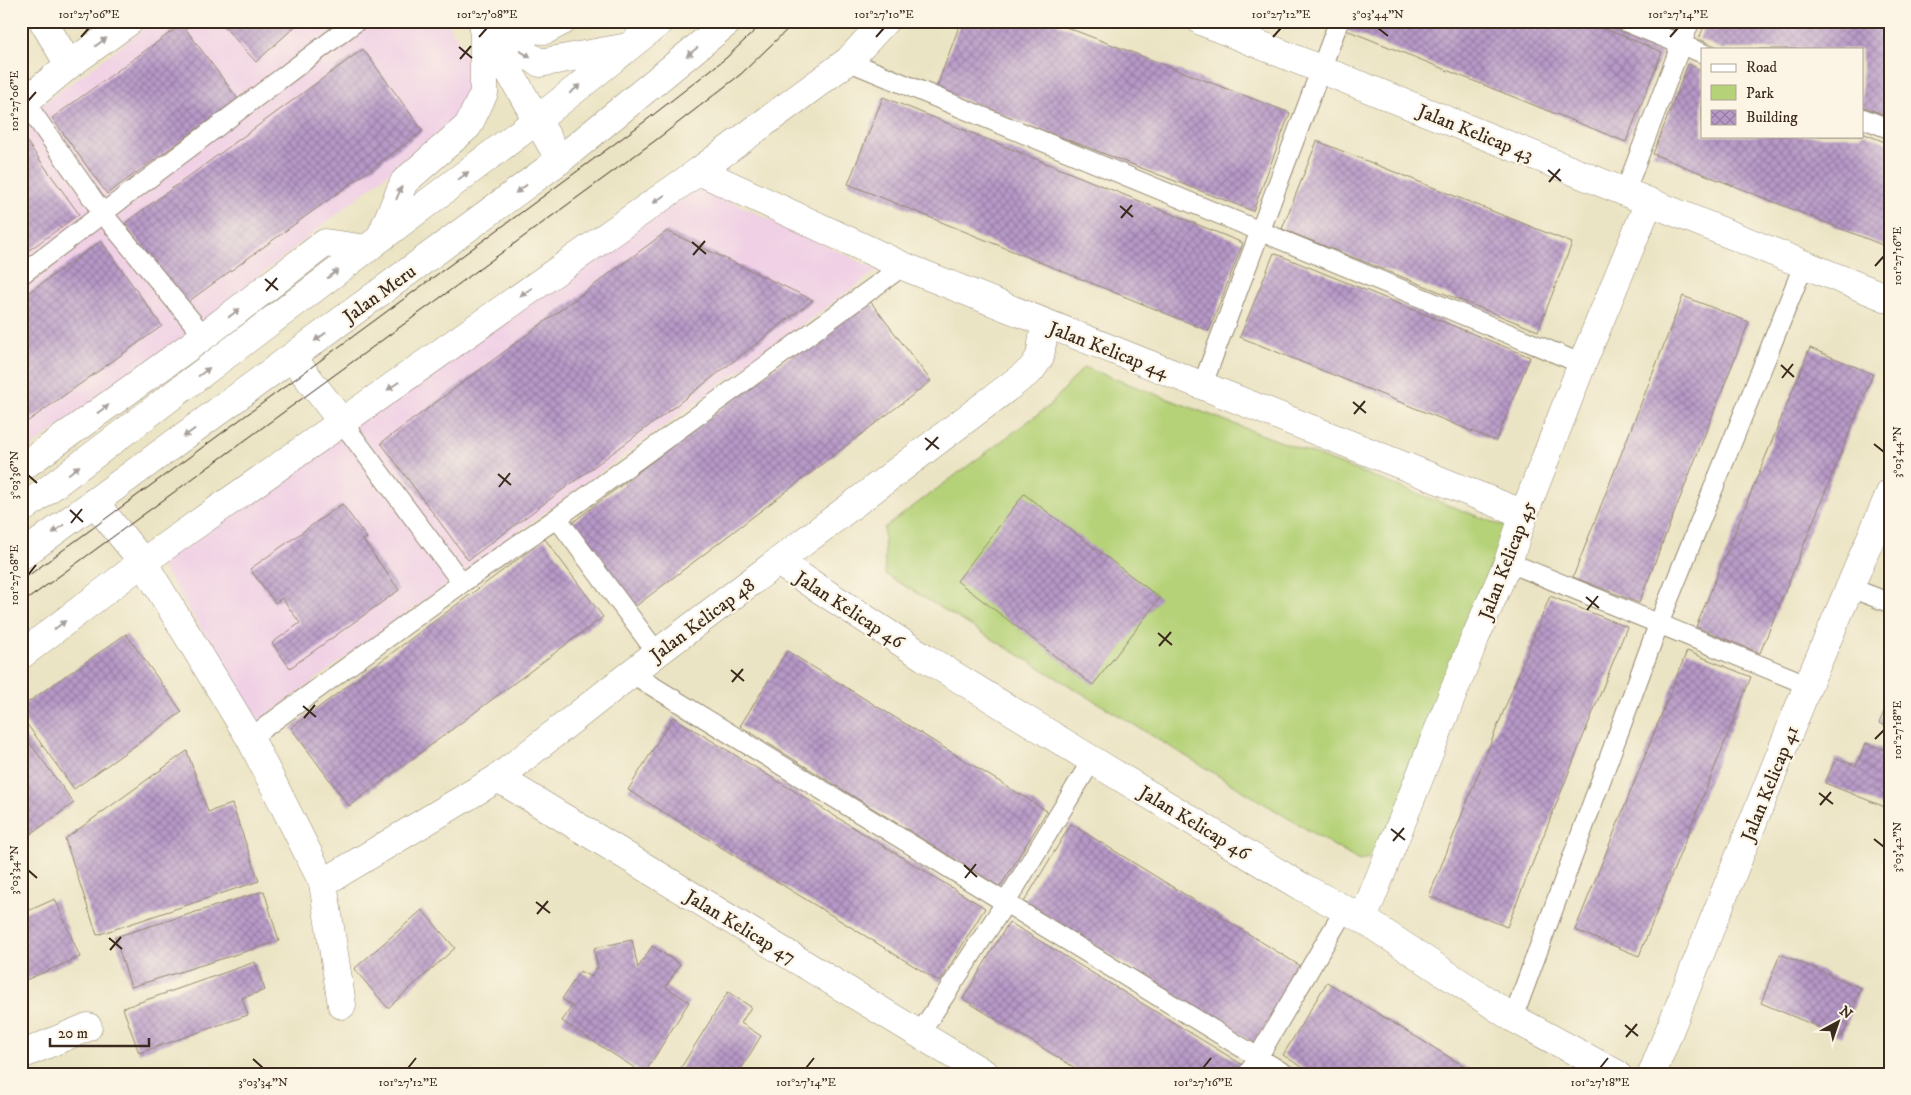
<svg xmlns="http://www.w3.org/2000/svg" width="1911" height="1095" font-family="'IM FELL DW Pica',serif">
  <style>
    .built { fill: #f0d0e5 }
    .park { fill: #b5d278; stroke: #787e4b }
    .building { fill: url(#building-cross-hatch) }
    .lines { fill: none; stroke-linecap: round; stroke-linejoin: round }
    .lane-casing { stroke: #938771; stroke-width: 21 }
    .street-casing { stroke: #938771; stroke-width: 29 }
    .highway-casing { stroke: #938771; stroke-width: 29 }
    .lane { stroke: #fff; stroke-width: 19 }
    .street { stroke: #fff; stroke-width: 28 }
    .highway { stroke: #fff; stroke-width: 28 }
    .tram { stroke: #3b2a1e; stroke-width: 1 }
    .oneway { fill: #a79f9a }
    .ticks { fill: none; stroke: #3b2a1e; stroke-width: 2 }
    .labels { text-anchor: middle; stroke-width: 4.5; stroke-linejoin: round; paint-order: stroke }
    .street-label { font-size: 19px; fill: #3b2a1e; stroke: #fcf5e5 }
    .neatline { fill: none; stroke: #3b2a1e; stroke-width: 2 }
    .ticks-label { font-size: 12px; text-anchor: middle; fill: #3b2a1e }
  </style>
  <defs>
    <pattern id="building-cross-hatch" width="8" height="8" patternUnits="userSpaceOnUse" patternTransform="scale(1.25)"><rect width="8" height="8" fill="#b799c8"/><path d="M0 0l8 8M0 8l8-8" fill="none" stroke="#967da2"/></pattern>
  </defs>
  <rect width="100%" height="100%" fill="#fcf5e5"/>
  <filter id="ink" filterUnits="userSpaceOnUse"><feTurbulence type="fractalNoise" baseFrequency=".02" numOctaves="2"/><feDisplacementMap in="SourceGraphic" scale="10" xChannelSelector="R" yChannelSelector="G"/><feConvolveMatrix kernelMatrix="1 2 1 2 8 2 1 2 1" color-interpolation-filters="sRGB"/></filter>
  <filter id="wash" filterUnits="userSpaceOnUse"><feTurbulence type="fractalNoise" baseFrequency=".0096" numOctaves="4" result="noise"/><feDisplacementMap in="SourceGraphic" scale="20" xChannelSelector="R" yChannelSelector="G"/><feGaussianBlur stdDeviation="1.12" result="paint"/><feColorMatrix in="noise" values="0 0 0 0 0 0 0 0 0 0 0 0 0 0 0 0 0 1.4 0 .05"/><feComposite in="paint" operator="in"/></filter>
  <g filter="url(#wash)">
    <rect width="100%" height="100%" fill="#ebe4c4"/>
    <path class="built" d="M155,21H445L472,60L470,97L460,116L183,337L21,454V120Z
      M698,186L878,270L259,721L159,562Z"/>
    <path class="park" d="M1084,367L1511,529L1381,854L1359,861L885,574L884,528L1049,406Z"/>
    <g id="blocks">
      <path class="building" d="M219,21H301L256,62Z
        M961,21H1050L1290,113L1253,211L936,89Z
        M1347,21H1586L1662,52L1626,142L1344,29Z
        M1653,21H1679L1675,30Z
        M1706,21H1890V117L1862,106V49H1722L1699,39Z
        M182,24L238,99L107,194L52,118Z
        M363,49L423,131L185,304L125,223Z
        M1688,64L1702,70V136H1862V133L1890,144V248L1653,154Z
        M883,97L1243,243L1209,331L848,184Z
        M24,138L79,214L21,256V140Z
        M1317,141L1572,243L1538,331L1282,229Z
        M667,231L813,300L661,417L468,560L381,443Z
        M101,241L162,326L21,426V298Z
        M1274,253L1530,357L1496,441L1240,337Z
        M1683,296L1749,322L1639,603L1573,577Z
        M867,297L931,381L632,609L568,526Z
        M1810,348L1873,374L1760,653L1696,627Z
        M1024,494L1160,598L1093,685L957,581Z
        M342,504L367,538L363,540L399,590L290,668L272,643L300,623L282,598L275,603L250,569Z
        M545,539L603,617L349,806L291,728Z
        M1550,596L1627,627L1507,927L1429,896Z
        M126,634L182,712L74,789L21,716V707Z
        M787,651L1047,811L1000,887L740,726Z
        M1687,651L1751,677L1639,956L1575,930Z
        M1890,698V727L1879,723Z
        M673,717L985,908L940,982L628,790Z
        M21,731L74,803L21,841Z
        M1866,743L1890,752V809L1825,783L1836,758L1856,766Z
        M187,751L208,812L232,804L259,881L97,935L65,839Z
        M1071,824L1302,967L1255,1044L1024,902Z
        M264,891L279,941L131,987L115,937Z
        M55,899L80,957L21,982V914Z
        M422,910L455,948L388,1008L354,969Z
        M1009,922L1243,1065L1237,1074H1085L963,999Z
        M632,940L638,968L652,946L680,964L666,987L689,1002L644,1074L562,1021L572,1006L562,999L580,971L591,977L596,968L598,969L594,948Z
        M1780,954L1861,988L1842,1037L1761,1003Z
        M255,962L265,990L242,998L248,1015L139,1053L123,1008Z
        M1327,982L1354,999L1477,1074H1313L1283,1055Z
        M728,992L751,1007L741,1023L761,1036L738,1074H677Z"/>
    </g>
  </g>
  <g filter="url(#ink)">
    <use href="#blocks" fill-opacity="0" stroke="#938771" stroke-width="1"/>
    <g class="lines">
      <defs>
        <path id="lane" d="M1624,21L1702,53
          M848,61L1582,364
          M25,102L104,215L204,336
          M1862,118L1890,129
          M1625,192L1690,21
          M21,275L357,21
          M1202,386L1339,21
          M342,422L462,583
          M557,518L657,653
          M1508,562L1808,685
          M1851,588L1890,603
          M631,673L1285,1074
          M250,738L462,583L557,518L903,266
          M1513,1018L1659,623L1804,264
          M920,1033L1006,902L1092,760
          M1248,1074L1345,909"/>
        <path id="street" d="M43,21L69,65
          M1201,21L1890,299
          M486,28L546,30L563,21
          M485,29L560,160
          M487,30L540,63L628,47
          M21,105L69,65L130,21
          M699,171L903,266L1524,514
          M380,238L404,182L468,126L484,93V28
          M292,357L342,422
          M21,468L204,336L325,243L367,249
          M94,502L143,562L250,738L323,883L342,1005
          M778,562L924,657L1092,760L1300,886L1363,919L1513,1018L1617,1074
          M21,655L143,562L699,171L848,61L885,21
          M498,778L985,1074
          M323,883L498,778L657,653L1031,370L1040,357L1045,324
          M1363,919L1475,638L1508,562L1524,514L1582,364L1649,202
          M21,1055L88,1027
          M1652,1074L1808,685L1890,493"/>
        <path id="highway" d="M21,510L537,120L661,21
          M21,556L560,160L729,21"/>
      </defs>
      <use href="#lane" class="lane-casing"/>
      <use href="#street" class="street-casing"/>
      <use href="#highway" class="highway-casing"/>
      <use href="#lane" class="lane"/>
      <use href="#street" class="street"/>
      <use href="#highway" class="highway"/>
      <path class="tram" d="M21,581L644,122L726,58L765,21
        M21,604L656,140L741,74L796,21"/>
    </g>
    <defs><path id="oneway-solid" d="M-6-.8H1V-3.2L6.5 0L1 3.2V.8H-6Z" transform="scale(1.25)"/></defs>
    <g class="oneway">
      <use href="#oneway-solid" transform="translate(101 42) rotate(-36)"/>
      <use href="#oneway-solid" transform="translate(692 52) rotate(141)"/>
      <use href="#oneway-solid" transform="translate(525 54) rotate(32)"/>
      <use href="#oneway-solid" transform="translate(575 89) rotate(-39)"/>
      <use href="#oneway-solid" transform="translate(463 176) rotate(-37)"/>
      <use href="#oneway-solid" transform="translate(521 189) rotate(144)"/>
      <use href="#oneway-solid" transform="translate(399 193) rotate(-67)"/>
      <use href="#oneway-solid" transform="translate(659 199) rotate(145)"/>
      <use href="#oneway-solid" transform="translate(333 274) rotate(-37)"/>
      <use href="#oneway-solid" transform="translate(526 292) rotate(145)"/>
      <use href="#oneway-solid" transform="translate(234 313) rotate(-38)"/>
      <use href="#oneway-solid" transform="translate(320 337) rotate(144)"/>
      <use href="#oneway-solid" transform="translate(204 372) rotate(-37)"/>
      <use href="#oneway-solid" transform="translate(393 386) rotate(145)"/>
      <use href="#oneway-solid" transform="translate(103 409) rotate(-36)"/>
      <use href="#oneway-solid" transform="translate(189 433) rotate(144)"/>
      <use href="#oneway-solid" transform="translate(74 470) rotate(-37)"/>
      <use href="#oneway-solid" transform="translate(58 529) rotate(144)"/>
      <use href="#oneway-solid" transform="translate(60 625) rotate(-37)"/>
    </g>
  </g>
  <path class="ticks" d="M1378,28L1388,36M81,37L89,28M479,37L487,28M876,37L884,28M1273,37L1281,28M1670,37L1678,28M459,47L472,58M460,59L471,46M28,101L36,92M1548,170L1561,181M1549,182L1560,169M1120,206L1133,217M1121,218L1132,205M692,242L706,254M693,255L705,241M1875,266L1884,256M265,279L278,290M266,291L277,278M1781,365L1794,377M1782,378L1793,364M1353,402L1366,413M1354,414L1365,401M925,438L939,449M1874,444L1884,452M926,450L938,437M498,474L511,485M28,475L37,483M499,487L510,473M70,510L83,522M71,523L82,509M28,575L36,565M1586,597L1599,608M1587,610L1598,596M1158,633L1172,645M1159,646L1171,632M731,670L744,681M732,682L743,669M303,706L316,717M304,718L315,705M1875,739L1884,730M1819,793L1833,804M1820,805L1831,792M1391,829L1405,840M1874,839L1884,847M1393,841L1404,828M964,865L977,877M28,870L37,878M965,878L976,864M536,902L550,913M537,914L548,901M109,938L122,949M110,950L121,937M1625,1025L1638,1036M1626,1037L1637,1024M253,1059L263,1068M408,1068L416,1058M806,1068L814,1058M1203,1068L1211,1058M1600,1068L1608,1058"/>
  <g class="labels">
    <g class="street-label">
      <text transform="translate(1476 132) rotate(22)" y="7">Jalan Kelicap 43</text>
      <text transform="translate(379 293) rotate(-36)" y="7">Jalan Meru</text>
      <text transform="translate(1109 349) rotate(21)" y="7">Jalan Kelicap 44</text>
      <text transform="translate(1506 560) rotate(-69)" y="7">Jalan Kelicap 45</text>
      <text transform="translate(850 609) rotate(33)" y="7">Jalan Kelicap 46</text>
      <text transform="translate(702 619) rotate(-37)" y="7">Jalan Kelicap 48</text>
      <text transform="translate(1769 783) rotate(-68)" y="7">Jalan Kelicap 41</text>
      <text transform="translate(1195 822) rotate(31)" y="7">Jalan Kelicap 46</text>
      <text transform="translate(741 926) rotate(31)" y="7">Jalan Kelicap 47</text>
    </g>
  </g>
  <rect width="1911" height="1095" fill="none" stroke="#fcf5e5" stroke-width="55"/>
  <rect x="1701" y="48" width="162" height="90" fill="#fcf5e5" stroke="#afa495"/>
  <rect x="1711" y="64" width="25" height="8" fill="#ffffff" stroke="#afa495"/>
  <text x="1746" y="72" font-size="15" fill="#3b2a1e">Road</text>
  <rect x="1711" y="85" width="25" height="15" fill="#b5d278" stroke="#afa495"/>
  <text x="1746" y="98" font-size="15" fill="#3b2a1e">Park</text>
  <rect x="1711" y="110" width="25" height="15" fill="url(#building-cross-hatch)" stroke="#afa495"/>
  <text x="1746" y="122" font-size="15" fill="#3b2a1e">Building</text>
  <g transform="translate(1838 1022) rotate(40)" stroke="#fcf5e5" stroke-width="4" paint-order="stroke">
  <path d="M0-4L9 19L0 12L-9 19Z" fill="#3b2a1e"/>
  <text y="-8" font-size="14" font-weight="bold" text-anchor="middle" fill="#3b2a1e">N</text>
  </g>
  <path d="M50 1038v8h99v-8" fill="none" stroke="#3b2a1e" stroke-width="2.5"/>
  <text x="58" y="1038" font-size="15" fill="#3b2a1e" stroke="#fcf5e5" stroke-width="4" paint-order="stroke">20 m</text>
  <rect x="28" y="28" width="1856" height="1040" class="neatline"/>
  <g class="ticks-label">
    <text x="89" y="18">101°27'06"E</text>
    <text x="487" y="18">101°27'08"E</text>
    <text x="884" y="18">101°27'10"E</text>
    <text x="1281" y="18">101°27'12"E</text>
    <text x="1378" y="18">3°03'44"N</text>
    <text x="1678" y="18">101°27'14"E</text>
    <text transform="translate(14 101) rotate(-90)" y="4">101°27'06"E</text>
    <text transform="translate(1897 256) rotate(-90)" y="4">101°27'16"E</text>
    <text transform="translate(1897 452) rotate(-90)" y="4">3°03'44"N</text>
    <text transform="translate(14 475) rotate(-90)" y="4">3°03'36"N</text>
    <text transform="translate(14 575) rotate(-90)" y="4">101°27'08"E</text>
    <text transform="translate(1897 730) rotate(-90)" y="4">101°27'18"E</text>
    <text transform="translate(1897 847) rotate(-90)" y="4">3°03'42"N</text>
    <text transform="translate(14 870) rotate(-90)" y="4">3°03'34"N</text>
    <text x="263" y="1086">3°03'34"N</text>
    <text x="408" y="1086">101°27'12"E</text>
    <text x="806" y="1086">101°27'14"E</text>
    <text x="1203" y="1086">101°27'16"E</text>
    <text x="1600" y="1086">101°27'18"E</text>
  </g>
</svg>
